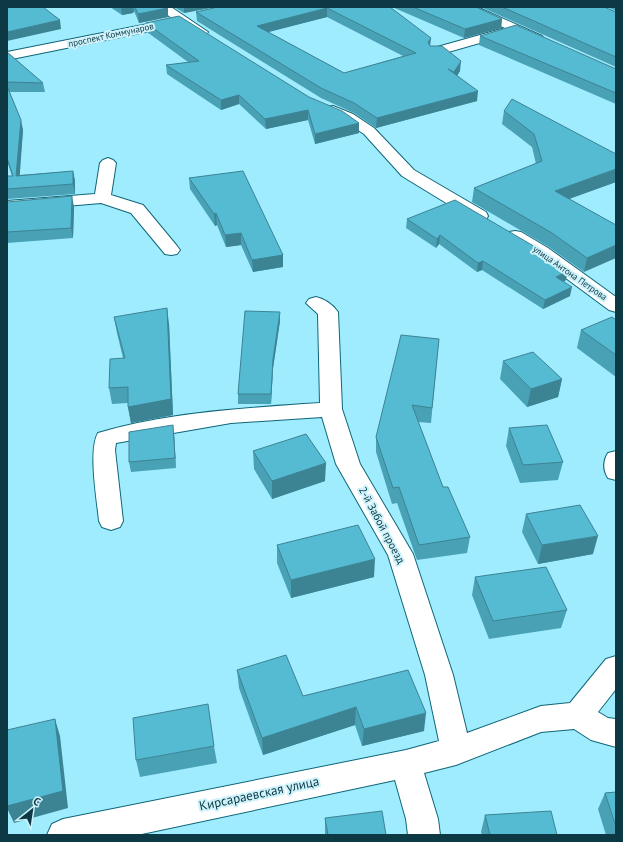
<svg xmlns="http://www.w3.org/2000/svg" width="623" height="842" font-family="'PT Sans',sans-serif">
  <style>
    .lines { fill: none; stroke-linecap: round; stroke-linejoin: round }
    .minor-casing { stroke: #0f6677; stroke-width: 2 }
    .minor { fill: #fff; fill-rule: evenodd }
    .wall { fill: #49a1b5; fill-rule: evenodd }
    .shaded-wall { fill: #3c8393 }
    .building { fill: #55bbd2; stroke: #3c8393; fill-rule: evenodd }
    .labels { text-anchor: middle; stroke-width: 4; stroke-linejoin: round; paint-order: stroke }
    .far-street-label { font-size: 9px; fill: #0c3943; stroke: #cef2fb }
    .street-label { font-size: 11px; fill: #0c3943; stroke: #cef2fb }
    .near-street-label { font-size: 13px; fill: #0c3943; stroke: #cef2fb }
  </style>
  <rect width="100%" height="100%" fill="#9fecff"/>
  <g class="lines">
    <defs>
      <path id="minor" d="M157,7H171L208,32L206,35C197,37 188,28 180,23L175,26L7,60V52L173,19Z
        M461,7H477L542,36L544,39L542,42H534L514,33L438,55H430L428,52L430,49L505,28L463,9Z
        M333,106L353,114L374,128L414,170L486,212L488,216L486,220L480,221L474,220L402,176L364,134L343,120L328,113L326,110L328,107Z
        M108,158L113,160L116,163L111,195L143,205L177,246L180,250L177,254L171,255L165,254L131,213L101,203L7,211V201L95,194L100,163L103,160Z
        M515,231L521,232L548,248L616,297V312L609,310L536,256L509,240L506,236L509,232Z
        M316,297C325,299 333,305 338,312L342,409L360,464L413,554L453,675L467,733L541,706L570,703L606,659L616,656V689L598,712L608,718L616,719V747L591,740L574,729L541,732L456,765L424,773L438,819L440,835H408L406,819L395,780L137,835H47L52,824L63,819L406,750L439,741L425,675L388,555L336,464L322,417L231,423L116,443L115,450L123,521L120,527L111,530L102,527L99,521C97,500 88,450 98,433C168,412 247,408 320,403L318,314L306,303L309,299Z
        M616,451V480L608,478C603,470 603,461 608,453Z"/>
    </defs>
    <use href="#minor" class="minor-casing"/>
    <use href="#minor" class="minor"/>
  </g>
  <path class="wall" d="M110,7H166L168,8V17L139,23L134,11L133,13L122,15Z
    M174,7H215L184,13Z
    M390,7L430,46L460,71L457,76L477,101L376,128L354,113L321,98L197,21L196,12ZM327,17L403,56L344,73L268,32Z
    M392,7H476L502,19L501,28L464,38Z
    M481,7H604L616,12V67Z
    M607,7H616V11Z
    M146,23L359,133L315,144L308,120L266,129L239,104L221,110L167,74L166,65L188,62L147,32Z
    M480,36L616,69V104L479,45Z
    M7,52L43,83L45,92H9L23,130L19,175L73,171L75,181V194L7,199V176H12L7,161Z
    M504,111L616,182L569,199L616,225L584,272L549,247L472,202L474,188L536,164L532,147L502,124Z
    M189,178L283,255V267L253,272L241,245L226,247L217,225L215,226L190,189Z
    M7,202L74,207L73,238L7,243Z
    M407,219L566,280L564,282L570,296L543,309L482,270L477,272L439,244L436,248L406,228Z
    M114,317L169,324L173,415L131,423L128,407V403L112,404L109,388L123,358L117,333Z
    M616,320V377L577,348L581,330Z
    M280,321L273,368L271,404H238V394Z
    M439,339L431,423L418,422L443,487L470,537L467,553L417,560L397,503L392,504L376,452V437Z
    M503,361L562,379L558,397L527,407L500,379Z
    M509,428L563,462L558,480L520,483L506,446Z
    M174,434L176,468L131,472L129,462Z
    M253,451L325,481L272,499L254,469Z
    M526,514L593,554L538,564L522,532Z
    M277,545L374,577L291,598L277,563Z
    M475,577L567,610L561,628L489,639L472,595Z
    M237,670L303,696L408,670L424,731L362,746L355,725L263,755L239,688Z
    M214,746L217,763L140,777L136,760Z
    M616,792V835H606L598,809L605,793Z
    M485,815L557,835H482L481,832Z
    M325,818L386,835H325Z"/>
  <path class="shaded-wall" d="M121,7H133L134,11L133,13L122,15Z
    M184,7H215L184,13Z
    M168,8V17L139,23L138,14Z
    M327,8V17L257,35V26Z
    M502,19L501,28L464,38L465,29Z
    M60,20L61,29L7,41V32Z
    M431,38L430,47L428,42Z
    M461,61L460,71L453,82L454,72Z
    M478,91L477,101L376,128L377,118Z
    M239,95V104L221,110V100Z
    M308,110V120L266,129L265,119Z
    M21,120L23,130L19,186L16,176Z
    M359,123V133L315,144V134Z
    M616,169V182L552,205L555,191Z
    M73,171L75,181V194L73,184Z
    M72,196L74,207L73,238L71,228Z
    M216,213L217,225L215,226L214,214Z
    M241,233V245L226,247L225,235Z
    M440,235L439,244L436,248L437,239Z
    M616,245V258L584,272L587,258Z
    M283,255V267L253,272L252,260Z
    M483,261L482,270L477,272L478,263Z
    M568,271L566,280L554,286L556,277Z
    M572,287L570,296L543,309L545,300Z
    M167,308L169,324L173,415L131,423L128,407Z
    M280,312V321L273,368L271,404V394L273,359Z
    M562,379L558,397L527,407L531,389Z
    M173,425L174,434L176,468L175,458Z
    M326,463L325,481L272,499V481Z
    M598,536L593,554L538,564L542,545Z
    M375,559L374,577L291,598V580Z
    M356,707L355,725L263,755L262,738Z
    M426,713L424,731L362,746L364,729Z
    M55,719L60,736L68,808L14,823L7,808V806Z"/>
  <path class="building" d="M7,7H43L60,20L7,32Z
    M135,7H166L168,8L138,14Z
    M218,7H390L431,38L428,42L430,46H442L461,61L454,72L448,69L478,91L377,118L354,103L321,88L196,12ZM327,8L416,53L344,73L257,26Z
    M413,7H476L502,19L465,29Z
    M502,7H604L616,12V57Z
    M179,16L309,97L342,111L359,123L315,134L308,110L265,119L239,95L221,100L166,65L199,61L146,23Z
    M516,25L616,69V93L480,36Z
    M7,52L43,83L7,82Z
    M7,86L21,120L16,176L73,171V184L7,189V176H13L7,158Z
    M512,99L616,154V169L555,191L616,225V245L587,258L552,233L474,188L542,161L534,134L504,111Z
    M243,171L283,255L252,260L241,233L225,235L216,213L214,214L189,178Z
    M72,196L71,228L7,232V202Z
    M455,200L537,248L568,271L556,277L572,287L545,300L483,261L478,263L440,235L437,239L407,219Z
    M167,308L171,399L128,407V387L109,388L110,359L125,358L114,317Z
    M245,311L280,312L273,359L271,394H238Z
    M612,317L616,320V355L581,330Z
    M401,335L439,339L432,408L412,405L443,487H448L470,537L419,545L399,487L393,488L376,437Z
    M533,352L562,379L531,389L503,361Z
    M173,425L175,458L129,462V432Z
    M547,425L563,462L523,465L509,428Z
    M306,434L326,463L272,481L253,451Z
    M580,505L598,536L542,545L526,514Z
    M358,525L375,559L291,580L277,545Z
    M546,567L567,610L493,621L475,577Z
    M286,655L303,696L408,670L426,713L364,729L356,707L262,738L237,670Z
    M208,704L214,746L136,760L133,718Z
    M55,719L63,791L7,806V730Z
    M616,792V827L605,793Z
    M382,811L386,835H328L325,818Z
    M551,811L557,835H490L485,815Z"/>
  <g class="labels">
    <g class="far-street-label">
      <text transform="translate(111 35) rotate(-12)" y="3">проспект Коммунаров</text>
      <text transform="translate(570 273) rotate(35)" y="3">улица Антона Петрова</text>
    </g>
    <g class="street-label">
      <text transform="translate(382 525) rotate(62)" y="4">2-й Забой проезд</text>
    </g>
    <g class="near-street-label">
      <text transform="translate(259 793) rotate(-12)" y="5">Кирсараевская улица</text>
    </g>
  </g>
  <rect width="623" height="842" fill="none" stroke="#0c3943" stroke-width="16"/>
  <g transform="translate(32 810) rotate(30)" stroke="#cef2fb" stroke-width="3" paint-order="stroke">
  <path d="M0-3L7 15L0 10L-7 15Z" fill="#0c3943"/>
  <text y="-6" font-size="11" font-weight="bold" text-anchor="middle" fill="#0c3943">С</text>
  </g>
</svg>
